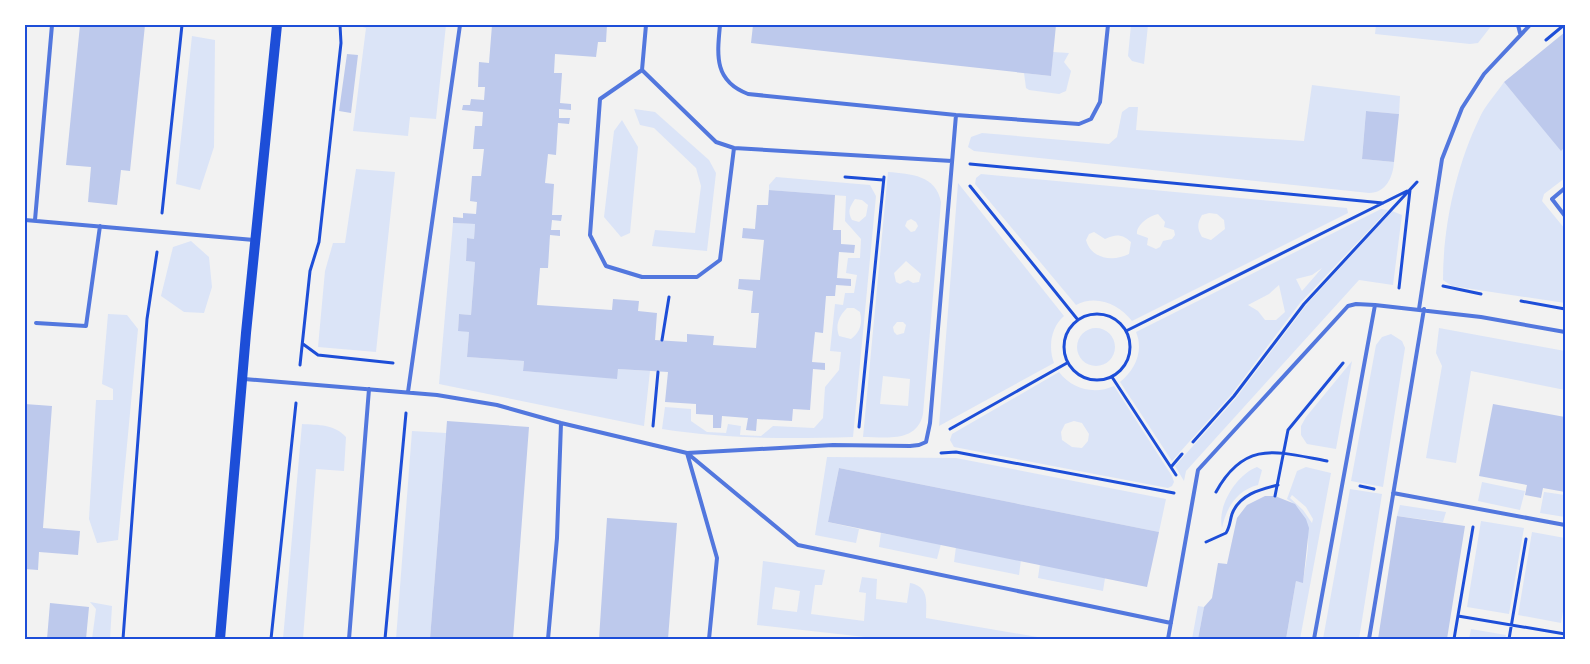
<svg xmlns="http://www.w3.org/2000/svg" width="1590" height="664" font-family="'Source Sans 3',sans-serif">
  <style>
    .green { fill: #dbe4f7; fill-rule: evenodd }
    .building { fill: #bdc9ec }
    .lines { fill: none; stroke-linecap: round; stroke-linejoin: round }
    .path { stroke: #1d4ed8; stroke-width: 3 }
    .service { stroke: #5277de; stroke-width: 4 }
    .secondary { stroke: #1d4ed8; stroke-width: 10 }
    .neatline { fill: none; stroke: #1d4ed8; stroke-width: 2 }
  </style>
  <rect width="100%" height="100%" fill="#f2f2f2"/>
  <path class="green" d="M356,25H446L436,119L410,117L408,136L353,131L366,28Z
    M1131,25H1148L1144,64L1132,61L1128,56Z
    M1376,25H1492L1478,43L1470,44L1375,34Z
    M192,36L215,40L214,147L200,190L176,184Z
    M1053,52L1069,53L1064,62L1071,71L1066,91L1059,94L1029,90L1026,88L1024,73L1051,76Z
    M1504,82L1561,150L1565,147V178L1544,194L1542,201L1565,229V303L1452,286L1443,280C1443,226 1456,166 1480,117C1486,104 1496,94 1504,82Z
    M1312,85L1400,96L1399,114L1366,111L1362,159L1394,162C1393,177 1386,193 1369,193L974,151L968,147L971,137L982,133L1109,144L1117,137L1122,112L1129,107H1138L1136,130L1304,141Z
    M634,109L655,112L709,160L716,173L707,251L652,246L655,230L695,233L701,186L696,168L654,128L640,125Z
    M622,120L638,147L630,233L621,237L604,217L614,131Z
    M356,169L395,172L376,352L318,347L325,271L333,243H345Z
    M888,172C911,174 936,175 941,202L923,414C917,443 886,437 863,437ZM911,219L916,222L918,226L915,231L911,232L905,226L907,221ZM906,261L921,274L919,282L913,283L908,280L900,284L896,282L894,273ZM897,322H903L906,325L904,333L897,335L894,332L893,327ZM883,376L910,379L908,406L880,404Z
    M981,174L1347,208L1348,213L1132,321C1119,304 1096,294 1076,305L975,184L976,178ZM1209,213L1217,214L1224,220L1225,229L1211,240L1202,237C1197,229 1197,223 1202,215ZM1158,214L1165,222L1164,227L1174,230L1175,235L1172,239L1163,241L1160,247L1156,249L1147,245L1148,238L1137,234C1136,225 1149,216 1158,214ZM1094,232L1105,239C1116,234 1122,234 1131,242L1129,254C1113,262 1091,259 1086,240L1089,234Z
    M776,177L870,185L876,196L853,437C785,439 729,439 662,429L665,407L691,409V421L707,432L726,433L728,424L741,426L740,435L761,436L773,426L814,428L823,418L825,387L839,370L841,352L830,351L835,304L843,305L845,293H854L857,275L846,273L848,258H860L861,239L845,221L846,196L769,190V185ZM855,199L862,200L868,205L866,216L859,222L852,220C847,211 850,207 855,199ZM847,308H854L860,312C863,323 860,332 851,339L839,336C835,325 839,316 847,308Z
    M958,183L1064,316C1051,327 1048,347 1054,363L939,426Z
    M1381,209L1388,210L1300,303L1231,395L1172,461L1120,382C1135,370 1144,351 1136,332ZM1322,268L1302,291L1296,279L1312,275ZM1279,285L1285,312L1276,320H1265L1258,311L1248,305L1269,294Z
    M1392,211L1402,215L1393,285L1359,280L1186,471L1184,481L1175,466L1236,398L1307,304Z
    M453,223L475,224L474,239L467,238L466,261L475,262L471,315L459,314L458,330L469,332L467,357L524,361L523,371L616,378L618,369L650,371L644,426L439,384Z
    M191,241L209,257L212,287L204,313L184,312L161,296L173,247Z
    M108,314L127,315L138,329L118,540L97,543L89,519L96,400H113V389L102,384Z
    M1077 347a19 19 0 1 1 38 0a19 19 0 1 1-38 0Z
    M1439,328L1565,351V390L1471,371L1456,463L1426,458L1442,366L1436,353Z
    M1391,334L1402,341L1405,348L1383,487L1351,481L1376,345L1382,337Z
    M1352,361L1336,449L1307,444L1301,435V426L1306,417Z
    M1059,372C1072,389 1094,395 1114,386L1172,476L1174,482L1172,486L1168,488L954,447L950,440L952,434ZM1074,421L1082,423L1089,434L1088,441L1082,448L1072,447L1062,440L1061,432L1065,424Z
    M302,424C319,425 334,424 346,437L344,471L316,469L303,639H283Z
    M412,431L446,433L430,639H396Z
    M827,457L956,458L1166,499L1159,532L839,468L828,522L859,529L856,543L815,535Z
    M1257,467L1262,470L1258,485C1237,490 1226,508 1222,528C1217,506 1236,475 1257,467Z
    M1306,467L1331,473L1300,639H1286L1296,581L1303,582C1307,552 1318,518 1287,499L1297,471ZM1292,495L1306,507L1313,519L1312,523L1303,510L1290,498Z
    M1482,482L1525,491L1520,510L1478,501Z
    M1350,489L1382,494L1359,639H1323Z
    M1544,492L1565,495V517L1540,513Z
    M1400,505L1446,512L1443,522L1397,516Z
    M1481,521L1524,528L1509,614L1467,607Z
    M1532,532L1565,538V599L1561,623L1518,615Z
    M881,533L941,544L937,559L879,547Z
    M956,547L1021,560L1019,575L954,562Z
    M763,561L825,570L822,585H815L811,614L864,621L866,593L859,592L862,577L877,579L876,599L907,603L910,583C930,587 926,603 926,618L1049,639H883L757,625ZM775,587L800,591L797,612L772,609Z
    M1040,564L1105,578L1103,591L1038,578Z
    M90,602L112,606L110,639H92L96,609Z
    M1198,606L1204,607L1198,639H1192Z
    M1471,629L1506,635L1505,639H1469Z"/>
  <path class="building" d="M80,25H145L130,171L121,170L117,205L88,202L91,167L66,165Z
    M492,25H607L606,42H598L596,57L555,54L554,73H562L560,103L571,104V110L559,109V118H570L569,124L558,123L556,155L548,154L545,183L554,184L552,215H562L561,221L552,220L551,230H560V236L550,235L548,268H540L537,305L612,310L613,299L639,301L638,311L657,313L655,340L687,342V334L714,336L713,345L756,348L759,313H751L753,291L738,289L739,279L760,280L764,240L742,238L743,228L755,229L757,205H768L769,190L835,195L833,230H841V244L855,245L854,253L839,252L837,278L851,279V286L836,285L835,296H826L823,333L815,332L812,362L825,363V370L813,369L810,410L793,409L792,421L757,419L756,431L746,430L748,418L722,416L721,428H713V415L696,414V404L665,402L668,372L618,369L617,379L523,371L524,361L467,357L469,332L458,331L459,314L471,315L475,262L466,261L467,238L474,239L475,224L453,223V217L463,218V213L476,214L477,202L470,201L472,176H481L484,149H473L475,126H482L483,112L462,110L463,105H470L471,99L484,100L485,87H478L479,62L489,63Z
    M753,25H1056L1051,76L751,43Z
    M1565,32V147L1561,151L1504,82Z
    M347,54L358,55L351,113L339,111Z
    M1366,111L1399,114L1394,162L1362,159Z
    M25,404L52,406L43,528L80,531L78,555L39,552L38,570L25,569Z
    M1493,404L1565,417V492L1543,488L1541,498L1525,495L1527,485L1479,476Z
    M447,421L529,427L513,639H430Z
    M839,468L1159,532L1147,587L828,522Z
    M1265,496H1275L1295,504L1306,519L1309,528L1303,583L1296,581L1286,639H1198L1204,607L1212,598L1218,563L1227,564L1237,518L1247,505Z
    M1397,516L1465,526L1447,639H1378Z
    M607,518L677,523L668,639H599Z
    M50,603L89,607L86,639H47Z"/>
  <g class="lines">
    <path class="path" d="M1546,40L1564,25
      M970,164L1383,203
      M845,177L883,180
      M970,186L1078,320
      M162,213L182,25
      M1443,286L1481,294
      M1399,288L1410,190
      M1521,301L1565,309
      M1064 347a33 33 0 1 1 66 0a33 33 0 1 1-66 0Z
      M1126,331L1407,191
      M662,340L669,297
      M303,344L318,355L393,363
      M300,365L310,271L319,242L341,43L340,25
      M1112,377L1176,475
      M653,426L658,372
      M859,427L884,177
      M950,429L1067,363
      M1193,442L1234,396L1304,304L1417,182
      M941,453L956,452L1174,493
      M1171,467L1182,454
      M1360,486L1374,489
      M1216,492C1245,439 1278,452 1327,461
      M1275,496L1288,430L1343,363
      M1206,542L1226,533C1230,527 1230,520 1232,514C1239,495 1260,489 1278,485
      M1458,616L1565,634
      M123,639L147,319L157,252
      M271,639L296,403
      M385,639L406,413
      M1454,639L1473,527
      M1509,639L1526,539"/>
    <path class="service" d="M646,25L642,70L716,142L734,148L952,161
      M720,25C717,56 714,81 748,94L956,115L1079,124L1091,119L1100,102L1108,25
      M1518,25L1520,33
      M642,70L600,99L590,235L606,266L642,277H697L720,260L734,148
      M1565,188L1552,199L1565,216
      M25,220L254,240
      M35,220L52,25
      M1375,305L1481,317L1565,332
      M1419,309L1442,159L1462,108L1484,74L1530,25
      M36,323L86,326L100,226
      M244,379L437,395L497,405L561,423L687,453L798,545L1171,623
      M408,392L460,25
      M1393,493L1565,525
      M349,639L369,389
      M548,639L557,538L561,423
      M709,639L717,558L687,453L833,445L910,446L919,445L926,442L930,423L956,115
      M1168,639L1198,470L1348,306L1356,304L1375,305L1314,639
      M1369,639L1424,309"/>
    <path class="secondary" d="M220,639L246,333L277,25"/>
  </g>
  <rect width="1590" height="664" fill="none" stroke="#ffffff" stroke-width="52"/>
  <rect x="26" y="26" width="1538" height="612" class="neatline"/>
</svg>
